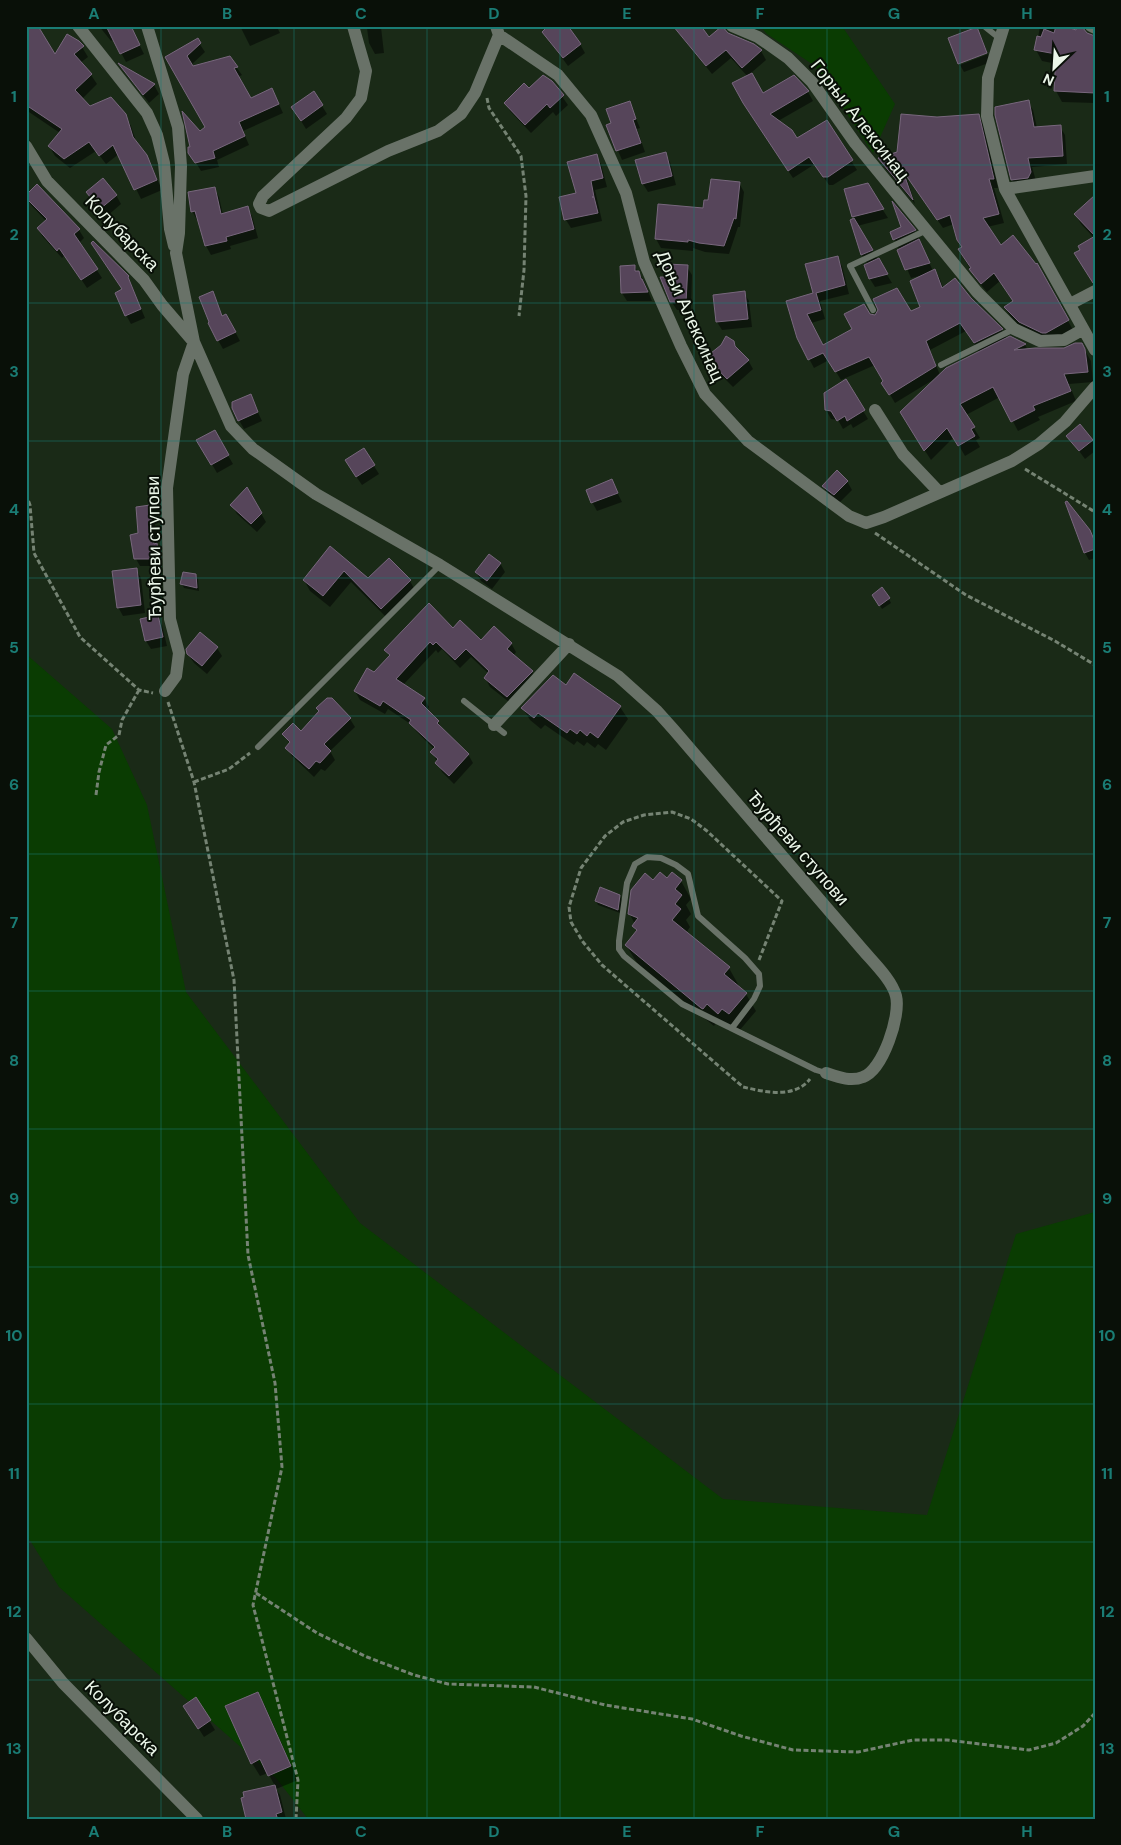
<svg xmlns="http://www.w3.org/2000/svg" width="1121" height="1845" font-family="'DM Sans',sans-serif">
  <style>
    .green { fill: #0a3c02 }
    .shadow { fill: #0007; fill-rule: evenodd }
    .building { fill: #56455a; stroke: #78677d }
    .lines { fill: none; stroke-linecap: round; stroke-linejoin: round }
    .path { stroke: #758373; stroke-width: 3; stroke-dasharray: 5 2.5; stroke-linecap: butt }
    .service { stroke: #697268; stroke-width: 6 }
    .minor { stroke: #697268; stroke-width: 12 }
    .grid { fill: none; stroke: #1a7c74; stroke-width: 1; stroke-opacity: 0.55 }
    .labels { text-anchor: middle; stroke-width: 4; stroke-linejoin: round; paint-order: stroke }
    .street-label { font-size: 18px; fill: #ebf6e9; stroke: #091008 }
    .neatline { fill: none; stroke: #1a7c74; stroke-width: 2 }
    .grid-label { font-size: 16px; text-anchor: middle; font-weight: bold; fill: #1a7c74 }
  </style>
  <rect width="100%" height="100%" fill="#1a2a17"/>
  <path class="green" d="M760,26H842L895,104L873,153L815,66L767,34Z
    M26,654L112,729L147,805L186,992L360,1223L723,1499L927,1515L1016,1234L1095,1212V1819H308L276,1778L59,1587L26,1534Z"/>
  <path class="shadow" d="M26,26L55,56L79,42L88,57L80,63L91,75L97,84L82,99L90,107L125,115L131,126L137,144L152,167L162,190L141,199L119,154L106,164L96,151L70,168L55,156L49,146L60,133L26,110Z
    M99,26H108L134,34L144,54L126,62L114,39L111,41Z
    M240,26H286L278,29L280,33L250,46Z
    M363,26H386L381,27L384,53L375,54L369,43L367,28H364Z
    M673,26L709,38L728,34L753,45L761,51L766,60L751,73L763,95L793,77L808,92L813,101L778,121L797,140L826,122L857,170L833,185H829L815,164L793,178L749,112L748,77L731,58L712,74Z
    M1040,26H1060L1095,36V103L1062,102L1056,91L1057,64L1042,61L1036,50Z
    M977,28L987,52L959,62Z
    M543,32L580,44L585,53L568,66Z
    M197,40L205,52L191,65L192,68L229,57L242,75L238,77L251,100L276,98L283,113L243,131L249,145L217,160L219,167L201,171L195,161L191,148L199,133L207,128L167,58Z
    M988,54L991,62L964,72L960,65Z
    M121,66L154,85L159,94L149,103Z
    M552,82L568,105L556,116L553,112L531,133L510,111L506,103L529,90Z
    M314,93L327,114L306,129L293,108Z
    M629,102L640,128L637,129L645,152L622,160L607,125L613,124Z
    M1028,102L1033,110L1037,128L1060,127L1065,135L1067,164L1032,167L1036,181L1017,188L1012,179Z
    M978,115L984,125L998,188H994L1004,223L987,227L1001,247L1037,265L1073,330L1052,341L1025,331L1011,317L1005,308L1014,302L1000,281L987,292L976,279L959,250L963,247L954,224L943,228L906,175L915,204L885,168L880,159L898,153L937,119Z
    M1093,130H1095V157L1094,155Z
    M665,153L670,162L676,185L648,192L643,184Z
    M596,155L601,164L607,187L595,190L602,221L571,228L566,220L561,198L577,194Z
    M739,183L744,192L740,227H738L729,254L705,252L693,248V251L661,248L656,239L704,209L709,202Z
    M867,185L888,218L857,226L892,283L875,287L870,279L868,265L862,255L851,221L855,220L846,190Z
    M214,188L219,197L223,215L247,208L252,216L258,238L230,246L231,249L211,255L206,246L199,219L197,220L192,211Z
    M88,192L116,195L121,204L106,217Z
    M26,197L79,230L84,238L79,243L102,278L87,288L65,255L62,258L43,237L38,229L46,221L31,205Z
    M1095,197V283H1094L1076,254L1094,238L1081,224L1075,214Z
    M915,231L933,271L935,270L940,279L943,288L970,299L1002,330L1007,339L1010,338L1025,345L1028,350L1065,349L1081,344L1091,361L1093,382L1069,384L1076,401L1038,417L1040,420L1018,431L1000,397L966,415L980,438L976,440L980,447L965,456L954,437L931,460L907,423L936,378L895,403L883,383L885,382L875,365L841,380L829,360L814,368L798,338L814,294L837,257L842,266L849,294L820,301L825,319L811,323L823,346L853,329L869,315L910,313L921,307L924,275L911,278L892,233ZM966,331L980,353L940,375L930,350Z
    M92,244L128,277L145,318L131,324L126,315L123,290Z
    M634,266L644,281L652,301H627L622,293Z
    M687,267L692,275L691,310H677L671,301L667,278Z
    M213,293L223,317L231,324L240,341L223,349L209,324Z
    M744,293L749,301L752,327L722,330L717,322Z
    M737,350L748,360L753,369L733,387L712,366L707,358Z
    M845,381L868,419L853,428L851,424L843,429L838,420L831,419L826,410Z
    M250,396L262,421L244,429L239,420Z
    M214,431L233,464L217,473L198,440Z
    M1068,436L1092,440L1095,445V451L1085,459Z
    M374,466L379,474L362,485L351,469Z
    M611,480L622,502L597,511L592,502Z
    M847,481L852,490L839,503L828,494L823,486Z
    M247,489L266,522L257,532L237,514L232,505Z
    M150,507L154,514L157,545L161,551L162,566H140L136,559L140,534Z
    M1089,531L1095,541V558L1089,560L1085,553Z
    M330,548L368,580L410,581L416,592L388,619L351,582L330,607L310,591L304,580Z
    M500,563L505,572L492,589L481,581L476,572Z
    M136,570L141,578L145,613L123,616L118,607Z
    M196,575L198,579L199,591L184,588L182,584Z
    M876,599H889L891,603L882,609Z
    M157,616L162,625L167,646L151,649L146,641Z
    M453,629L481,642L511,643L516,652L513,656L532,672L537,680L513,705L490,687L485,678L489,674L471,657L460,668L442,649L438,653L436,650L403,685L424,698L429,707L426,711L438,722L443,730L468,754L473,763L454,784L442,772L432,752L434,749L416,731L412,725L388,709L385,714L360,700L355,691L390,657L386,650Z
    M217,648L222,656L207,674L194,663L188,654Z
    M331,699L350,719L355,727L330,751L335,760L325,771L321,769L314,777L292,756L287,748L290,744L284,734L301,733Z
    M620,707L628,719L606,750L598,744L595,748L587,742L584,746L577,741L574,745L545,725L541,729L530,720L523,708Z
    M667,880L681,881L691,899L686,905L691,914L686,920L690,927L686,933L729,968L739,986L738,987L746,994L756,1011L739,1031L733,1026L729,1031L717,1021L714,1026L637,963L626,945L637,932L633,926L635,924L629,913L653,882Z
    M619,896L622,900L620,913L598,905L596,901Z
    M258,1693L265,1706L298,1780L276,1789L280,1795L286,1819H247L275,1786L268,1773L260,1776L252,1763Z
    M196,1699L215,1730L204,1737L190,1715Z"/>
  <path class="building" d="M26,26H38L55,54L67,34L79,41L84,46L74,54L92,74L75,90L90,106L111,97L126,114L133,137L147,155L157,180L134,190L113,145L99,156L89,142L64,159L48,146L62,129L26,105Z
    M106,26H131L140,45L120,54Z
    M548,26H568L581,44L563,58L542,32Z
    M673,26H701L709,37L722,26L728,33L754,44L762,50L742,68L726,50L706,66Z
    M1056,26H1064L1076,30L1077,26H1080L1083,28L1087,33L1095,36V93L1054,91L1056,54L1034,50L1037,36L1041,37L1044,29L1054,33Z
    M977,27L987,53L958,64L948,38Z
    M198,38L201,43L187,56L193,66L230,56L238,67L234,68L251,98L272,88L279,104L239,122L245,136L213,151L215,158L195,163L188,153V147H190L182,111L200,131L205,127L165,57Z
    M118,63L155,84L143,95Z
    M752,73L763,93L794,75L809,91L770,114L792,130L797,138L827,120L853,160L828,177H823L809,157L788,171L743,103L732,83Z
    M543,75L552,81L564,95L550,108L547,104L525,125L504,103L524,83L529,88Z
    M314,91L323,105L301,121L291,107Z
    M1029,100L1034,127L1061,125L1063,156L1028,158L1031,172L1028,178L1011,180L995,115V107Z
    M630,101L636,119L633,120L641,143L616,151L606,125L611,123L606,109Z
    M901,114L937,117L979,114L994,179H989L999,214L983,218L1001,245L1013,235L1036,264L1037,263L1069,320L1046,333H1042L1019,322L1004,307L1013,301L994,273L981,284L969,269L971,268L958,249L962,247L957,240L950,215L937,220L903,171L913,200L878,158L897,152Z
    M666,152L672,176L642,184L635,160Z
    M597,154L603,178L591,181L594,197H592H594L598,213L564,220L559,197L576,193L567,162Z
    M103,178L117,195L100,209L86,192Z
    M711,179L740,182L736,219L734,218L724,246L699,243L688,240V242L655,239L658,204L703,208L704,200H708Z
    M868,183L884,209L852,217L844,189Z
    M37,184L80,229L74,234L98,269L81,280L59,248L57,251L37,228L47,219L26,198V195Z
    M215,187L221,214L248,206L254,229L226,237L227,241L205,246L195,211L191,212L188,192Z
    M1095,195V283H1093L1074,253L1080,250L1078,246L1095,236L1074,214Z
    M892,201L916,230L893,240L890,232L901,227Z
    M854,218L873,250L861,255L850,220Z
    M919,239L930,263L905,270L897,250Z
    M93,241L129,276L128,277L141,309L125,316L115,293L122,289L91,243Z
    M838,256L845,285L816,293L821,310L807,314L823,345L852,329L844,314L864,304L870,314L875,315L878,310L873,299L897,288L911,311L920,307L910,281L935,269L942,288L955,278L971,298L1003,329L974,343L960,323L926,341L936,366L889,395L881,383L883,381L869,357L835,372L823,353L808,360L797,338L786,301L813,293L805,264Z
    M879,258L888,274L869,279L864,265Z
    M666,264L688,265L686,302H670L660,277H666Z
    M635,265V271H639L641,279H642L648,292L621,293L620,266Z
    M213,291L222,316L226,314L236,332L217,341L208,323L209,322L199,297Z
    M745,291L748,319L716,322L713,295Z
    M726,336L734,341L735,346L749,360L727,379L706,357L721,345Z
    M1010,336L1026,344L1014,350L1035,348H1064L1075,343H1082L1085,349L1088,372L1064,374L1071,391L1033,406L1035,410L1011,422L993,387L960,404L975,427L971,429L975,436L958,446L947,428L924,451L900,412L946,368Z
    M846,379L865,410L847,421L845,416L837,421L831,411L825,410L824,393Z
    M251,394L258,412L238,421L232,408V402Z
    M1080,424L1093,440L1079,451L1066,436Z
    M215,430L229,455L211,465L196,440Z
    M364,448L375,465L356,477L345,460Z
    M837,470L848,481L834,495L822,486Z
    M612,479L618,493L591,503L586,490Z
    M247,487L262,513L251,524L230,505Z
    M1067,501L1090,530L1095,542V549L1084,553L1065,502Z
    M150,505L154,544L157,543L159,559H134L130,535L138,533L136,507Z
    M330,546L368,578L389,558L411,580L381,609L344,571L323,596L303,580Z
    M489,554L501,563L487,581L475,572Z
    M137,568L141,605L117,608L112,571Z
    M183,572L196,574L197,588L180,584Z
    M882,587L890,598L879,606L872,595Z
    M429,603L453,628L460,620L481,640L494,626L512,643L507,649L533,671L507,697L484,678L489,671L466,649L455,660L436,642L433,645L430,642L396,679L425,698L421,703L439,721L437,723L469,754L449,776L435,763L438,759L430,752L435,747L409,723L411,720L383,701L380,706L354,691L367,668L374,672L390,655L384,650Z
    M158,615L163,637L145,641L140,619Z
    M200,632L218,647L202,666L187,654L186,649Z
    M574,673L621,706L598,738L590,732L587,736L580,730L577,734L570,729L567,733L538,713L534,718L521,708L553,675L566,685Z
    M327,698H332L351,718L324,744L331,751L320,763L316,761L309,769L285,748L290,742L282,734L293,723L301,731L319,711L316,708Z
    M660,872L667,878L672,872L682,880L675,889L682,895L675,904L681,909L672,920L730,967L724,974L747,993L729,1014L722,1009L718,1014L707,1004L703,1009L701,1008L625,945L637,930L632,926L638,918L628,914L631,890L645,873L653,880Z
    M600,887L620,895L618,910L595,901Z
    M258,1692L291,1766L268,1776L260,1759L251,1764L225,1706Z
    M196,1697L211,1720L198,1729L183,1706Z
    M275,1785L282,1812L276,1814L277,1817L269,1819H246L241,1798L244,1797L243,1792Z"/>
  <g class="lines">
    <path class="path" d="M487,98L489,108L521,156L526,196L524,270L519,316
      M1025,469L1095,512
      M26,494L30,505L34,553L80,637L139,690L153,693
      M875,533L966,595L1055,641L1095,665
      M168,702L194,782L234,980L248,1255L275,1383L282,1467L253,1605L298,1780L296,1819
      M194,782L229,769L250,753
      M96,795L99,772L106,745L119,735L122,720L139,690
      M759,960L782,901L707,831L691,819L672,812L644,815L623,822L605,836L581,868L569,907L571,922L583,942L602,965L743,1087C765,1092 794,1099 810,1079
      M256,1593L317,1633L367,1657L414,1675L448,1684L534,1687L605,1705L692,1719L741,1736L793,1750L858,1752L913,1740H947L1029,1750L1056,1743L1083,1726L1095,1713"/>
    <path class="service" d="M984,26L999,38
      M873,310L850,266L927,230
      M941,365L1014,329
      M464,701L504,733
      M258,747L440,565
      M732,1028L754,999L760,986L759,974L745,958L698,916L688,874L676,865L661,858L647,857L635,864L627,883L619,941V949L624,956L682,1004L816,1070L826,1073"/>
    <path class="minor" d="M78,26L147,113L157,135L164,163L170,229L174,246
      M147,26L178,127L181,166L179,233L176,253L194,342L231,426L253,449L316,494L440,565L618,676L657,711L674,730L862,949C873,962 892,980 896,996C901,1015 883,1070 863,1077C851,1082 838,1077 826,1073
      M353,26L366,71L361,98L346,118L263,196L259,204L261,208L269,211L388,151L438,131L461,114L475,93L499,35
      M496,26L499,35L558,75L591,115L626,193L644,262L681,346L705,394L748,441L849,516L866,523L884,517L1012,461L1039,444L1065,422L1095,387
      M732,26L758,37L788,58L812,82L855,143L977,292L1014,329L1040,341L1064,340L1082,330
      M1004,26L988,78L987,116L1005,189L1095,350
      M1091,26L1095,28
      M26,146L47,181L144,280L162,305L192,340
      M1005,189L1095,176
      M1070,304L1095,291
      M875,410L903,454L939,492
      M165,691L176,676L179,653L170,619L167,488L183,374L194,342
      M494,725L569,644
      M26,1638L63,1683L197,1819"/>
  </g>
  <path class="grid" d="M161,26V1819M294,26V1819M427,26V1819M560,26V1819M694,26V1819M827,26V1819M960,26V1819M26,165H1095M26,303H1095M26,441H1095M26,578H1095M26,716H1095M26,854H1095M26,991H1095M26,1129H1095M26,1267H1095M26,1404H1095M26,1542H1095M26,1680H1095"/>
  <g class="labels">
    <g class="street-label">
      <text transform="translate(860 120) rotate(52)" y="6">Горњи Алексинац</text>
      <text transform="translate(122 233) rotate(46)" y="6">Колубарска</text>
      <text transform="translate(690 316) rotate(66)" y="6">Доњи Алексинац</text>
      <text transform="translate(154 548) rotate(-91)" y="6">Ђурђеви ступови</text>
      <text transform="translate(798 848) rotate(49)" y="6">Ђурђеви ступови</text>
      <text transform="translate(122 1718) rotate(45)" y="6">Колубарска</text>
    </g>
  </g>
  <rect width="1121" height="1845" fill="none" stroke="#091008" stroke-width="55"/>
  <g transform="translate(1054 68) rotate(205)" stroke="#091008" stroke-width="4" paint-order="stroke">
  <path d="M0-4L9 19L0 12L-9 19Z" fill="#ebf6e9"/>
  <text y="-8" font-size="14" font-weight="bold" text-anchor="middle" fill="#ebf6e9">N</text>
  </g>
  <rect x="28" y="28" width="1066" height="1790" class="neatline"/>
  <g class="grid-label">
    <text x="94" y="19">A</text>
    <text x="227" y="19">B</text>
    <text x="361" y="19">C</text>
    <text x="494" y="19">D</text>
    <text x="627" y="19">E</text>
    <text x="760" y="19">F</text>
    <text x="894" y="19">G</text>
    <text x="1027" y="19">H</text>
    <text x="14" y="102">1</text>
    <text x="1107" y="102">1</text>
    <text x="14" y="240">2</text>
    <text x="1107" y="240">2</text>
    <text x="14" y="377">3</text>
    <text x="1107" y="377">3</text>
    <text x="14" y="515">4</text>
    <text x="1107" y="515">4</text>
    <text x="14" y="653">5</text>
    <text x="1107" y="653">5</text>
    <text x="14" y="790">6</text>
    <text x="1107" y="790">6</text>
    <text x="14" y="928">7</text>
    <text x="1107" y="928">7</text>
    <text x="14" y="1066">8</text>
    <text x="1107" y="1066">8</text>
    <text x="14" y="1204">9</text>
    <text x="1107" y="1204">9</text>
    <text x="14" y="1341">10</text>
    <text x="1107" y="1341">10</text>
    <text x="14" y="1479">11</text>
    <text x="1107" y="1479">11</text>
    <text x="14" y="1617">12</text>
    <text x="1107" y="1617">12</text>
    <text x="14" y="1754">13</text>
    <text x="1107" y="1754">13</text>
    <text x="94" y="1837">A</text>
    <text x="227" y="1837">B</text>
    <text x="361" y="1837">C</text>
    <text x="494" y="1837">D</text>
    <text x="627" y="1837">E</text>
    <text x="760" y="1837">F</text>
    <text x="894" y="1837">G</text>
    <text x="1027" y="1837">H</text>
  </g>
</svg>
